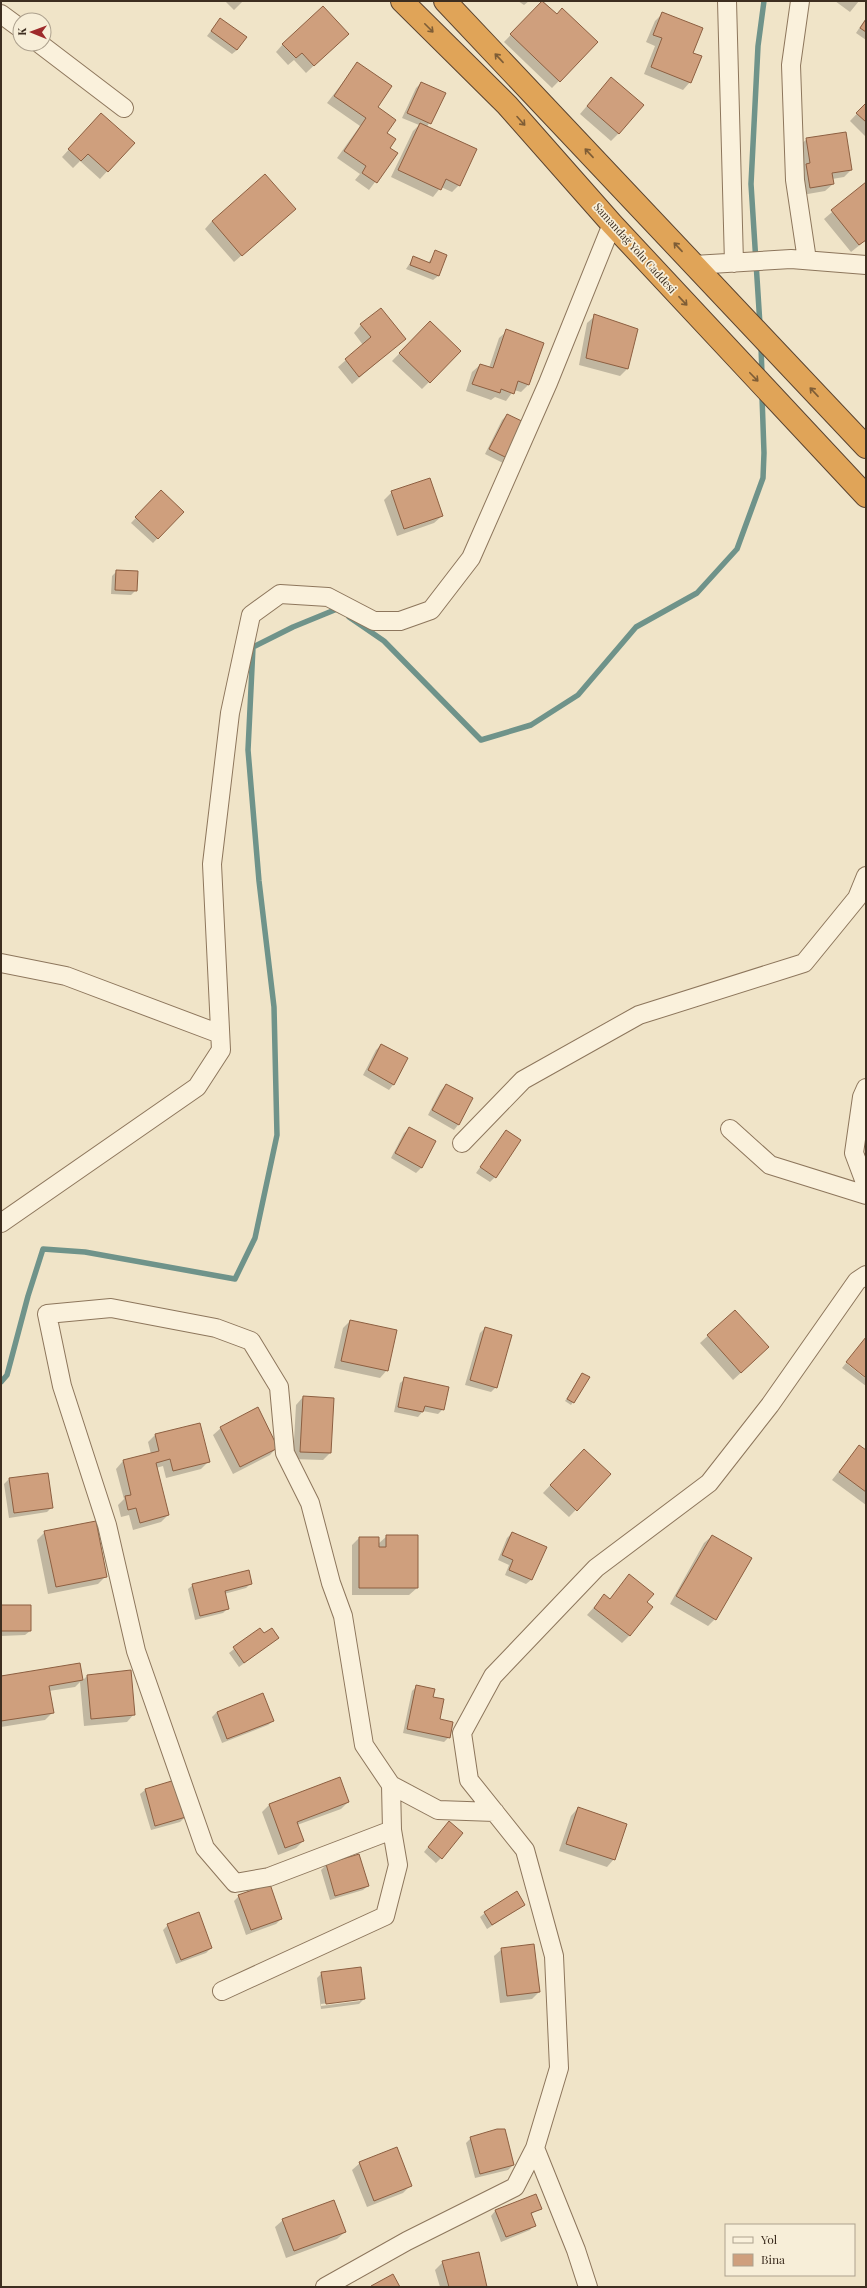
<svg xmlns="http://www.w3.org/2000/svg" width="867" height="2288" font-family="'Playfair Display',serif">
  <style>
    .shadow { fill: #0003; fill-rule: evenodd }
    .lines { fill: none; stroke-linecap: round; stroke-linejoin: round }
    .stream { stroke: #6f938a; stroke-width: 5.5 }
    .building { fill: #cf9f7d; stroke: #8d5f41 }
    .street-casing { stroke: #8d765c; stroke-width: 20 }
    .highway-casing { stroke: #5b4430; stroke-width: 24 }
    .street { stroke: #faf1dc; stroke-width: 18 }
    .highway { stroke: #e0a458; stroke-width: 22 }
    .oneway { stroke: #7e5d36 }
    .labels { text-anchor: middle; stroke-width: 3.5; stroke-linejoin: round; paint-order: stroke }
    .street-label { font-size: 11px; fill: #3d2e20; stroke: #f7eed8 }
  </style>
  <rect width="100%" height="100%" fill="#f0e4c8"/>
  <path class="shadow" d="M225,1H243L234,10Z
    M518,1H529L524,5Z
    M543,1L557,15L597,42L552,88L504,42Z
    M835,1H859L850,12Z
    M662,14L692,53L690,82L683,90L644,74L655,46L646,42L655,21Z
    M866,18V40L856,33Z
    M220,19L237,50L232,54L207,36Z
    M340,41L306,73L294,60L288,65L276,52L283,44Z
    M358,63L376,108L389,148L397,153L369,190L355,180L360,174L337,158L360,126L327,103Z
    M611,78L619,133L611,141L580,114Z
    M421,83L444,94L427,127L459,185L452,192L441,187L433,197L391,177L413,131L419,125L402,118L416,88Z
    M866,104V137L850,121Z
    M94,122L133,143L100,179L80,161L73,168L62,157Z
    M807,139L851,170L844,177L832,179L833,184L825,191L802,195L799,146Z
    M866,183V240L851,252L824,219Z
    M287,216L234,262L205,229L212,221Z
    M436,252L438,276L433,280L406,269L414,257L428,263Z
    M595,316L627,369L620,376L579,365L587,323Z
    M430,322L460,351L422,389L392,361Z
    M361,325L404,339L352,384L338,367L363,345L354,333Z
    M507,331L543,343L528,385L521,392L514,390L506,401L495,397L491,400L466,391L472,372L480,365L489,368L499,338Z
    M507,415L527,424L505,464L485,454L502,420Z
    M161,491L183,512L153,543L131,523Z
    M392,492L442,516L434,523L397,536L384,500Z
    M117,571L136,590L131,595L111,594L112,576Z
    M381,1045L407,1058L393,1085L389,1090L363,1075L376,1050Z
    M446,1085L472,1098L458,1125L454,1130L428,1115L441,1090Z
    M409,1128L435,1141L421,1168L416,1173L391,1158L404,1133Z
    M506,1131L495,1177L490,1182L476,1173Z
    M735,1311L760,1355L733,1380L700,1343Z
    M350,1321L387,1370L380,1378L334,1368L343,1328Z
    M485,1328L496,1387L491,1392L465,1385L480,1333Z
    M846,1363L866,1379V1386L842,1368Z
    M580,1376L573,1402L571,1405L565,1401Z
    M405,1379L443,1409L438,1414L423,1411L418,1417L394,1412L400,1383Z
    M303,1397L330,1453L323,1460L293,1459L296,1405Z
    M221,1428L277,1447L270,1455L233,1474L213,1435Z
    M155,1435L209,1461L201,1469L166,1478L163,1466L156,1468L168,1515L161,1522L133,1530L129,1515L121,1517L118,1505L124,1499L116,1469L123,1461L151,1454L148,1442Z
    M859,1446L866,1451V1505L832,1480Z
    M577,1457L610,1474L569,1517L543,1493Z
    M9,1479L52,1507L47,1512L9,1518L4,1484Z
    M45,1532L106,1576L98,1584L48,1594L37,1540Z
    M512,1533L545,1548L531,1580L526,1584L505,1575L509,1565L498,1560L507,1538Z
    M387,1536L417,1588L409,1595H352V1545L359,1538L378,1544Z
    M712,1536L715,1619L708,1626L670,1604L704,1543Z
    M629,1576L646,1603L630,1635L622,1643L587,1615L604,1596L609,1600Z
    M251,1583L246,1588L224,1594L228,1608L223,1613L195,1620L188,1589L193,1585Z
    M1,1606L30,1631L25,1635L1,1636Z
    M260,1629L264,1634L278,1638L239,1667L229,1653Z
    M80,1664L82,1681L87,1676L134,1714L127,1722L84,1726L80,1682L75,1687L49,1691L53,1712L45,1720L1,1727V1677Z
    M417,1686L449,1737L444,1742L403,1733L412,1691Z
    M263,1695L273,1721L268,1725L222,1743L212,1717L217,1712Z
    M339,1778L348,1802L341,1809L297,1825L303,1841L296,1848L278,1855L262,1812L269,1805Z
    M145,1790L185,1817L180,1822L151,1830L140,1794Z
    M578,1808L614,1859L607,1867L559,1851L571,1816Z
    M444,1827L441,1858L436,1863L424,1852Z
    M359,1856L368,1886L363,1890L330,1900L321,1870L326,1865Z
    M239,1896L281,1919L276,1924L246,1935L234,1901Z
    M524,1905L487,1929L480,1917L485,1913Z
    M168,1925L211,1948L206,1953L176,1964L163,1930Z
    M502,1949L539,1992L532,1999L500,2003L494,1956Z
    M322,1973L364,1999L359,2004L321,2009L317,1978ZM360,1999V2001L321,2006V2004Z
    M471,2138L513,2165L508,2170L475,2178L466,2143Z
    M360,2163L411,2185L403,2193L367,2207L352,2170Z
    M541,2208L530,2215L534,2225L530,2230L501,2242L491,2216L495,2211Z
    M283,2220L345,2232L337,2239L286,2258L275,2227Z
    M443,2262L486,2287H440L435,2270Z"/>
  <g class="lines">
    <path class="stream" d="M760,325L751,184L758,46L764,1
      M761,346L762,375
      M349,617L384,641L481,740L531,725L578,695L636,627L697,593L737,549L763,478L764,453L762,396
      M1,1382L7,1375L28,1296L43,1249L85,1252L235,1279L255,1238L277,1135L274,1007L259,881L248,750L253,647L293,627L337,609L340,611"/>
  </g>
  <path class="building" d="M542,1L557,14L562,8L598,42L560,82L510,34Z
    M323,6L349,34L314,66L302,53L296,58L282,44Z
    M662,12L703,28L693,53L702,56L691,83L651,67L662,38L653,35Z
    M220,18L247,37L237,50L211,31Z
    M866,19V32L860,28Z
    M357,62L392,86L378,107L396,120L387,133L396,139L390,148L398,153L377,183L362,173L366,166L344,151L366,118L334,96Z
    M611,77L644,105L619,134L587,106Z
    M421,82L446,93L431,124L407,113Z
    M866,103V122L856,113Z
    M101,113L135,143L108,172L88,154L81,161L68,149Z
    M420,123L477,149L460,186L446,179L441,190L398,170Z
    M846,132L852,170L832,173L834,184L810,188L806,164L810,163L806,138Z
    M265,174L296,209L242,256L212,221Z
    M866,182V240L859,245L831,210Z
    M435,250L447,255L439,276L410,265L413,256L430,263Z
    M381,308L406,339L359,377L345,359L371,337L360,324Z
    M594,314L638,329L628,369L586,358Z
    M430,321L461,351L430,383L399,353Z
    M506,329L544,343L529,385L518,381L514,394L501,389L500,393L472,384L480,364L493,368Z
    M507,414L528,424L511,460L489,449Z
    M430,478L443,516L404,529L391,491Z
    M161,490L184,512L158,539L135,517Z
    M116,570L138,571L137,591L115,590Z
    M381,1044L408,1058L394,1085L368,1070Z
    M446,1084L473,1098L459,1125L432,1110Z
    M409,1127L436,1141L422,1168L395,1153Z
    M506,1130L521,1140L496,1178L480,1167Z
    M735,1310L769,1347L741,1373L707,1335Z
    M350,1320L397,1330L388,1371L341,1361Z
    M485,1327L512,1335L497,1388L470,1380Z
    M866,1337V1378L846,1362Z
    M582,1373L590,1377L574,1403L567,1399Z
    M404,1377L449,1387L444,1410L425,1406L423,1412L398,1407Z
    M303,1396L334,1398L331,1453L300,1452Z
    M258,1407L278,1448L240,1467L220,1427Z
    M200,1423L210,1462L173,1471L170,1459L156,1463L169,1515L140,1523L136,1508L128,1510L125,1496L131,1495L123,1460L159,1451L155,1434Z
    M859,1445L866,1450V1492L839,1472Z
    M584,1449L611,1474L577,1511L550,1485Z
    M48,1473L53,1508L14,1513L9,1478Z
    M96,1521L107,1577L56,1587L44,1531Z
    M512,1532L547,1547L532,1580L509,1570L513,1560L502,1555Z
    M386,1535H418V1588H359V1537H379V1547H386Z
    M712,1535L752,1558L716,1620L676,1596Z
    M249,1570L252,1584L225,1591L229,1609L200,1616L192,1584Z
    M629,1574L654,1594L647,1602L653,1607L630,1636L594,1608L604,1594L610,1599Z
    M1,1605H31V1631H1Z
    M260,1628L264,1633L272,1628L279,1638L244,1663L233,1647Z
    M80,1663L83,1680L49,1686L54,1713L1,1721V1676Z
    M131,1670L135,1715L91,1719L87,1675Z
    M416,1685L435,1689L433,1697L444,1699L440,1719L453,1722L450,1738L407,1729Z
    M263,1693L274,1721L227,1739L217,1712Z
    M340,1777L349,1802L297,1822L304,1841L285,1848L269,1804Z
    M175,1780L186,1817L155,1826L145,1789Z
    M578,1807L627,1824L615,1860L566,1844Z
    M449,1821L463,1833L442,1859L428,1847Z
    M359,1854L369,1886L335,1896L326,1864Z
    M270,1884L282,1919L251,1930L238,1895Z
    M517,1891L525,1905L492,1925L484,1912Z
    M199,1912L212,1948L181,1960L167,1924Z
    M534,1944L540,1992L507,1996L501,1948Z
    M361,1967L365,1999L326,2004L321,1972Z
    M497,2129H505L514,2165L480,2174L470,2137Z
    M397,2147L412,2186L374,2201L359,2162Z
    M536,2194L542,2209L531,2213L536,2226L506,2237L495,2210Z
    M334,2200L346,2232L294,2251L282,2219Z
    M479,2252L487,2287H449L442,2261Z
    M393,2274L400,2287H372L371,2286Z"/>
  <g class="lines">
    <defs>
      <path id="street" d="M727,1L734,263
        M800,1L791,65L795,180L807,260
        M1,14L20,28
        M40,44L124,108
        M694,265L791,259L866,265
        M1,963L66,976L220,1034
        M866,1088L862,1097L854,1153L866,1185
        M730,1129L770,1165L866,1195
        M462,1143L523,1080L639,1015L804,963L857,898L866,876
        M1,1223L197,1087L221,1050L212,864L230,713L251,615L280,594L328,597L374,621H400L431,610L471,558L548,383L612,224
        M391,1785L392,1830L269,1877L235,1883L205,1848L136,1651L107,1525L62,1386L47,1314L111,1308L216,1328L251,1341L279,1387L285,1453L310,1503L331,1583L343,1616L364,1745L391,1785L438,1810L495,1812
        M222,1991L385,1916L398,1865L392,1830
        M535,2148L576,2250L588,2287
        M325,2287L407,2241L515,2187L535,2148L559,2068L554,1956L525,1850L469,1780L462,1733L493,1676L596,1568L709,1483L770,1405L857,1281L866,1275"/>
      <path id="highway" d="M402,1L507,105L612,224L866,496
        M445,1L866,447"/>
    </defs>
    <use href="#street" class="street-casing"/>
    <use href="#highway" class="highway-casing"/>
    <use href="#street" class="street"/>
    <use href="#highway" class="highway"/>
  </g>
  <defs><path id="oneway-shaft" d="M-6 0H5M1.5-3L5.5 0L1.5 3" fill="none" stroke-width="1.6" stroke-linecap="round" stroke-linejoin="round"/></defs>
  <g class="oneway">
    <use href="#oneway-shaft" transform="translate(429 28) rotate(45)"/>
    <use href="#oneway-shaft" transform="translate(499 58) rotate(-133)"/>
    <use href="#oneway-shaft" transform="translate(521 121) rotate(48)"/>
    <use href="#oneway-shaft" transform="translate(589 153) rotate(-133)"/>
    <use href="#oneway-shaft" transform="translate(678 247) rotate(-133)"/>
    <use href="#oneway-shaft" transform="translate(683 301) rotate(47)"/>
    <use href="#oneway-shaft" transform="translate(754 377) rotate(46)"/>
    <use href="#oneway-shaft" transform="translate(814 392) rotate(-133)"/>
  </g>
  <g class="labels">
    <g class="street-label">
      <text transform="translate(635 248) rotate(48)" y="4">Samandağ Yolu Caddesi</text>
    </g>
  </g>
  <rect width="867" height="2288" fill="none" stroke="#3d2e20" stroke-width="4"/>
  <rect x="725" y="2224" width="130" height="52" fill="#f7eed8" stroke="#ada18e"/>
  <rect x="733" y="2237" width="20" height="6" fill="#faf1dc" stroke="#ada18e"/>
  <text x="761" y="2244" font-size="12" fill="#3d2e20">Yol</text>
  <rect x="733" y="2254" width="20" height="12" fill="#cf9f7d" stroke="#ada18e"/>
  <text x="761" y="2264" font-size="12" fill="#3d2e20">Bina</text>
  <g transform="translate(32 32) rotate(271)"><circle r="19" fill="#f7eed8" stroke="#ada18e"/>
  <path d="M0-3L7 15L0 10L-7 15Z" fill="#9e2a2b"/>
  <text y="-6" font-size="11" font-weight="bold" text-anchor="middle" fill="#3d2e20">K</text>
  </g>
</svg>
